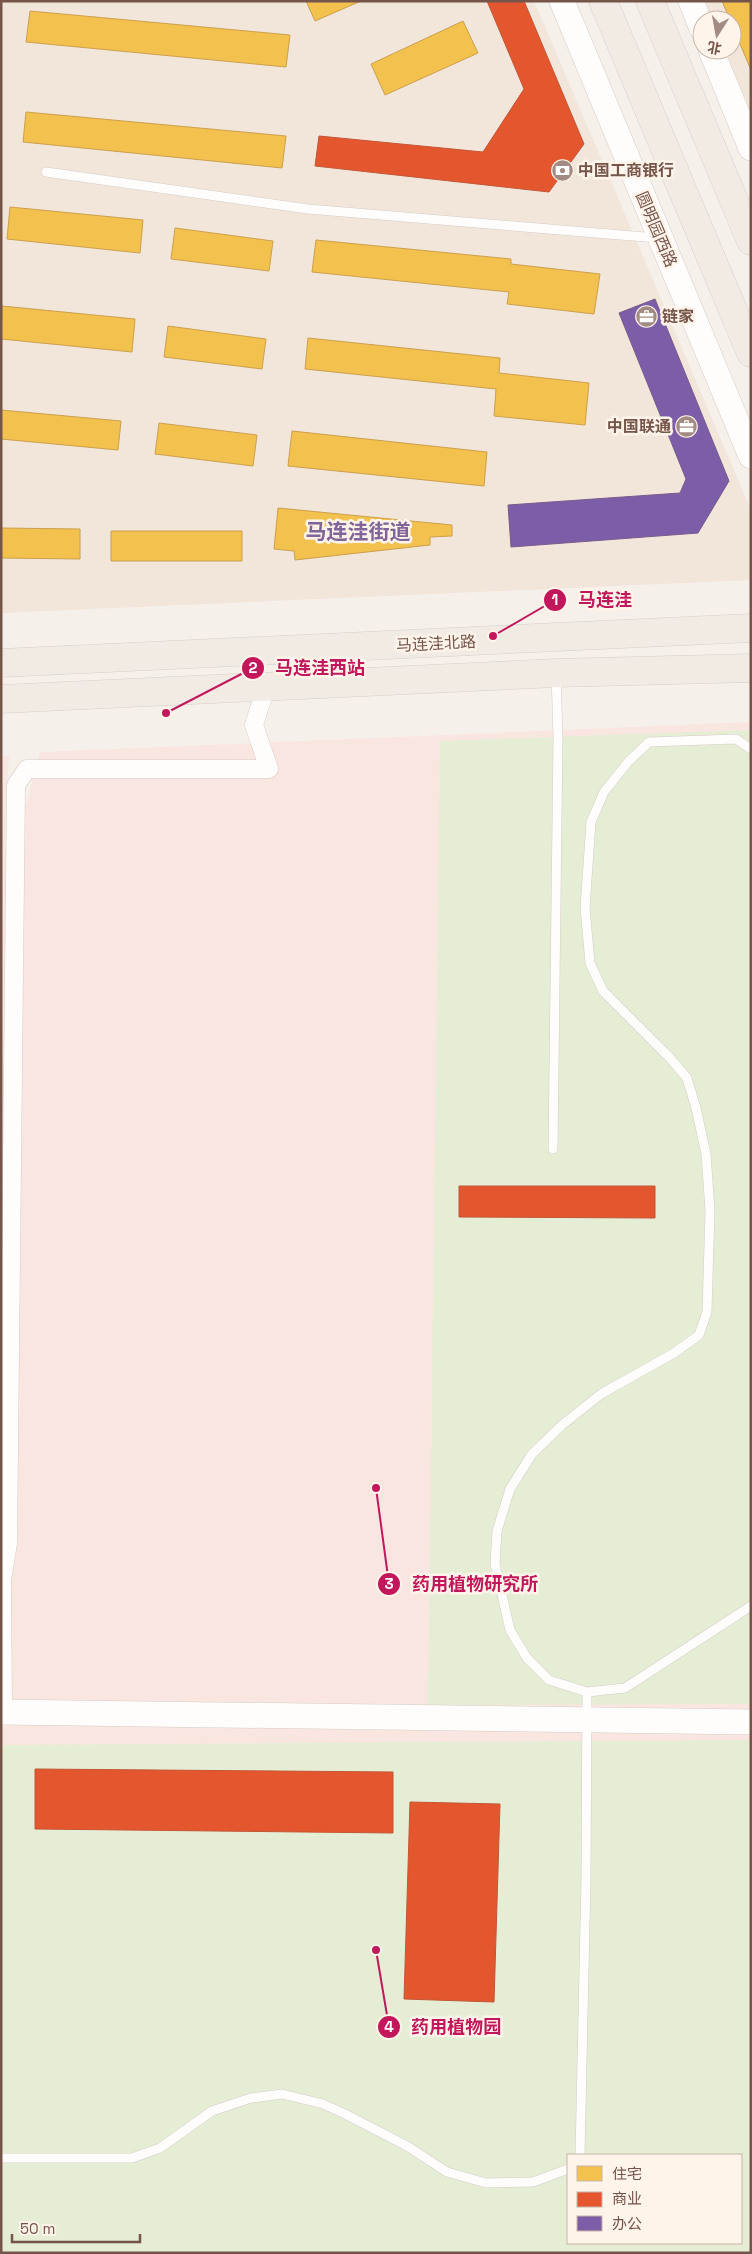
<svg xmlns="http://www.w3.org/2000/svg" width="752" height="2254" font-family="'Space Grotesk','Noto Sans SC',sans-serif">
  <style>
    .residential { fill: #f2e5da }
    .commercial { fill: #fae6e0; fill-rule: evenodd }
    .green { fill: #e5edd5; fill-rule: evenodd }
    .homes { fill: #f2c14e; stroke: #cca04d }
    .shops { fill: #e4572e; stroke: #c35636 }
    .offices { fill: #7b5ea7; stroke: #795b8b }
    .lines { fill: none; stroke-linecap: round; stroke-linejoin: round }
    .lane-casing { stroke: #d5ccc7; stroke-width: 10 }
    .street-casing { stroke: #d5ccc7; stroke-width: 19 }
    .secondary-casing { stroke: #d6ccc6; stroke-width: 26 }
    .primary-casing { stroke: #d8cdc9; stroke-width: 29 }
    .lane { stroke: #fefdfc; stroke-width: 9 }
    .street { stroke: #fefdfc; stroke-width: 18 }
    .secondary { stroke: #fefdfc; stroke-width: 25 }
    .primary { stroke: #f2ebe4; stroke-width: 28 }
    .labels { text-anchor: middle; stroke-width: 5; stroke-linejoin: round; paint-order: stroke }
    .poi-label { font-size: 16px; font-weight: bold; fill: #75544a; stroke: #fff4ea; text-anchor: start }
    .street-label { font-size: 16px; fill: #75544a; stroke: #fff4ea }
    .district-label { font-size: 21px; font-weight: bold; fill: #816598; stroke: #fff4ea }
    .leader { fill: none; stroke: #c2185b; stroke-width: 2 }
    .callout-dot { fill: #c2185b; stroke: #fff4ea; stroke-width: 2 }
    .mark-label { font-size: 15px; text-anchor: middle; font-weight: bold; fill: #fff }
    .callout-label { font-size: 18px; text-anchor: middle; font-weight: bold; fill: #c2185b; stroke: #fff4ea; stroke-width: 5; stroke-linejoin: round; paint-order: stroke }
  </style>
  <rect width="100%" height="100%" fill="#f6f0ea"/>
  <path class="residential" d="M1,1H534L751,510V580L1,613Z
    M705,1H751V114L725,50H732V20H713Z"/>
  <path class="commercial" d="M751,722V2253H1V756H9L5,821H22L40,752ZM568,2155H741V2243H568Z"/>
  <path class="green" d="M751,730V1704L428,1705L440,741Z
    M751,1740V2253H1V1745ZM568,2155H741V2243H568Z"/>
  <path class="homes" d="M306,1H361L315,21Z
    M722,1H751V70L732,25V20H730Z
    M30,11L290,35L286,67L26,42Z
    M463,21L478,53L385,95L371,64Z
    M26,112L286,136L282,168L23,142Z
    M10,207L143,220L140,253L7,239Z
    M175,228L273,241L269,271L171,259Z
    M316,240L511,259V264L600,274L594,314L507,304L509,292L312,272Z
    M2,306L135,319L132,352L1,339Z
    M168,326L266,339L262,369L164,357Z
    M308,338L500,358L499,373L589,383L585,425L494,416L496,389L305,369Z
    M1,410L121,421L118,450L1,439Z
    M159,423L257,435L253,466L155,454Z
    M292,431L487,452L484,486L288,466Z
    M278,508L452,525V536L430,537V545L295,560L294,551L274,549Z
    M1,528L80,529V559L1,558Z
    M111,531H242V561H111Z"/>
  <path class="shops" d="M487,1H524L584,144L549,192L315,166L319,136L483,152L524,89Z
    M459,1186H655V1218L459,1217Z
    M35,1769L393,1772V1833L35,1829Z
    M410,1802L500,1804L494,2002L404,1999Z"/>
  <path class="offices" d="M655,299L729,481L698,533L511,547L508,505L680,493L686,479L619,313Z"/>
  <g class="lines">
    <defs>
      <path id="lane" d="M46,172L308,209L657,238
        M751,749L736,739L649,742L628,762L604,792L591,822L585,908L590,963L603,991L669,1057L687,1078L696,1108L706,1154L710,1210L707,1312L699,1335L674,1353L601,1394L562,1425L532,1454L510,1489L497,1531L495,1564L510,1630L527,1658L549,1680L587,1692L625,1688L751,1606
        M553,1149L558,737L556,674
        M580,2155L586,1878L587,1692
        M1,2158H132L160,2148L212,2111L251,2098L282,2094L323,2104L345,2114L407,2146L447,2172L486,2183L533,2182L568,2169"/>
      <path id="street" d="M3,1712L2,1580L8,1543L16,785L27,769H269L254,725L266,687"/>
      <path id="secondary" d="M562,1L751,456
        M691,1L702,29
        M711,50L751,148
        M1,1712L751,1722"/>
      <path id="primary" d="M603,1L751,353
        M650,1L751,241
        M1,663L751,628
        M1,699L556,673L751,668"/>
    </defs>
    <use href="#lane" class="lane-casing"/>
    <use href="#street" class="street-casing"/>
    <use href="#secondary" class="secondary-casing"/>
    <use href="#primary" class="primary-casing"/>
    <use href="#lane" class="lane"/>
    <use href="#street" class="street"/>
    <use href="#secondary" class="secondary"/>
    <use href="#primary" class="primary"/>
  </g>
  <defs>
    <symbol id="bank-disc" viewBox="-11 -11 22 22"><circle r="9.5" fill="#a28b82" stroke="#fff4ea"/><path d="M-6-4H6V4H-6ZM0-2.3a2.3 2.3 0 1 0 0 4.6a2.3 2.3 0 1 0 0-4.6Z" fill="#fff"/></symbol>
    <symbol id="office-disc" viewBox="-11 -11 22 22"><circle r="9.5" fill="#a28b82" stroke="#fff4ea"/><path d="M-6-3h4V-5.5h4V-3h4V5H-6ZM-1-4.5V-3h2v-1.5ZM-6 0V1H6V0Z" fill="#fff"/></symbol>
  </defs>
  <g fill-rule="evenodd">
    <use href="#bank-disc" x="550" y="158" width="25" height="25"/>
    <use href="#office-disc" x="634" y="304" width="25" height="25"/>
    <use href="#office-disc" x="674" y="414" width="25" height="25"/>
  </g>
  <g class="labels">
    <g class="poi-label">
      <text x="578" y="176">中国工商银行</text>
      <text x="662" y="322">链家</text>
      <text x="671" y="432" text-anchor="end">中国联通</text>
    </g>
    <g class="street-label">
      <text transform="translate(657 229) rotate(67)" y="6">圆明园西路</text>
      <text transform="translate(436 643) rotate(-3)" y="6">马连洼北路</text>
    </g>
    <g class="district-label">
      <text x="358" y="539">马连洼街道</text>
    </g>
  </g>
  <path class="leader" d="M493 636L555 600M166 713L253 668M376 1488L389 1584M376 1950L389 2027"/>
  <g class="callout-dot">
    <circle cx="493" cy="636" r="5"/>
    <circle cx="166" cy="713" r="5"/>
    <circle cx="376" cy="1488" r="5"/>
    <circle cx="376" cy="1950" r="5"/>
    <circle cx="555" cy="600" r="12"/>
    <circle cx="253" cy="668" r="12"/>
    <circle cx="389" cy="1584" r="12"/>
    <circle cx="389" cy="2027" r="12"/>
  </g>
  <g class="mark-label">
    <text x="555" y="605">1</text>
    <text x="253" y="673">2</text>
    <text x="389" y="1589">3</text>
    <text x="389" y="2032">4</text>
  </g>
  <g class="callout-label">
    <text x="605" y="606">马连洼</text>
    <text x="320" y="674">马连洼西站</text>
    <text x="475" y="1590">药用植物研究所</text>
    <text x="456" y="2033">药用植物园</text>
  </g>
  <rect width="752" height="2254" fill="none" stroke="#75544a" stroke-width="5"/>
  <rect x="567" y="2154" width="175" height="90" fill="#fff4ea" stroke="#c8b4aa"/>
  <rect x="577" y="2166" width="25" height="15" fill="#f2c14e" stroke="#c8b4aa"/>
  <text x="612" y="2179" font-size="15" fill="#75544a">住宅</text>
  <rect x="577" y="2192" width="25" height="15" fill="#e4572e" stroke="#c8b4aa"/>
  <text x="612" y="2204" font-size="15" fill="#75544a">商业</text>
  <rect x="577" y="2216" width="25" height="15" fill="#7b5ea7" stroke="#c8b4aa"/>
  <text x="612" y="2229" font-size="15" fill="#75544a">办公</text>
  <g transform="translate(717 35) rotate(191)"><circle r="24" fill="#fff4ea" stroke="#c8b4aa"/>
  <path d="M0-4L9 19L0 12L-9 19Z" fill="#a28b82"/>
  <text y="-8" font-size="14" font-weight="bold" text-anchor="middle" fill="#75544a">北</text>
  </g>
  <path d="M12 2234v8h128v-8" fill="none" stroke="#75544a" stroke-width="2.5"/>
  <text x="20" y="2234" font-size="15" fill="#75544a" stroke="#fff4ea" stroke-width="4" paint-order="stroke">50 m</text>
</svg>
